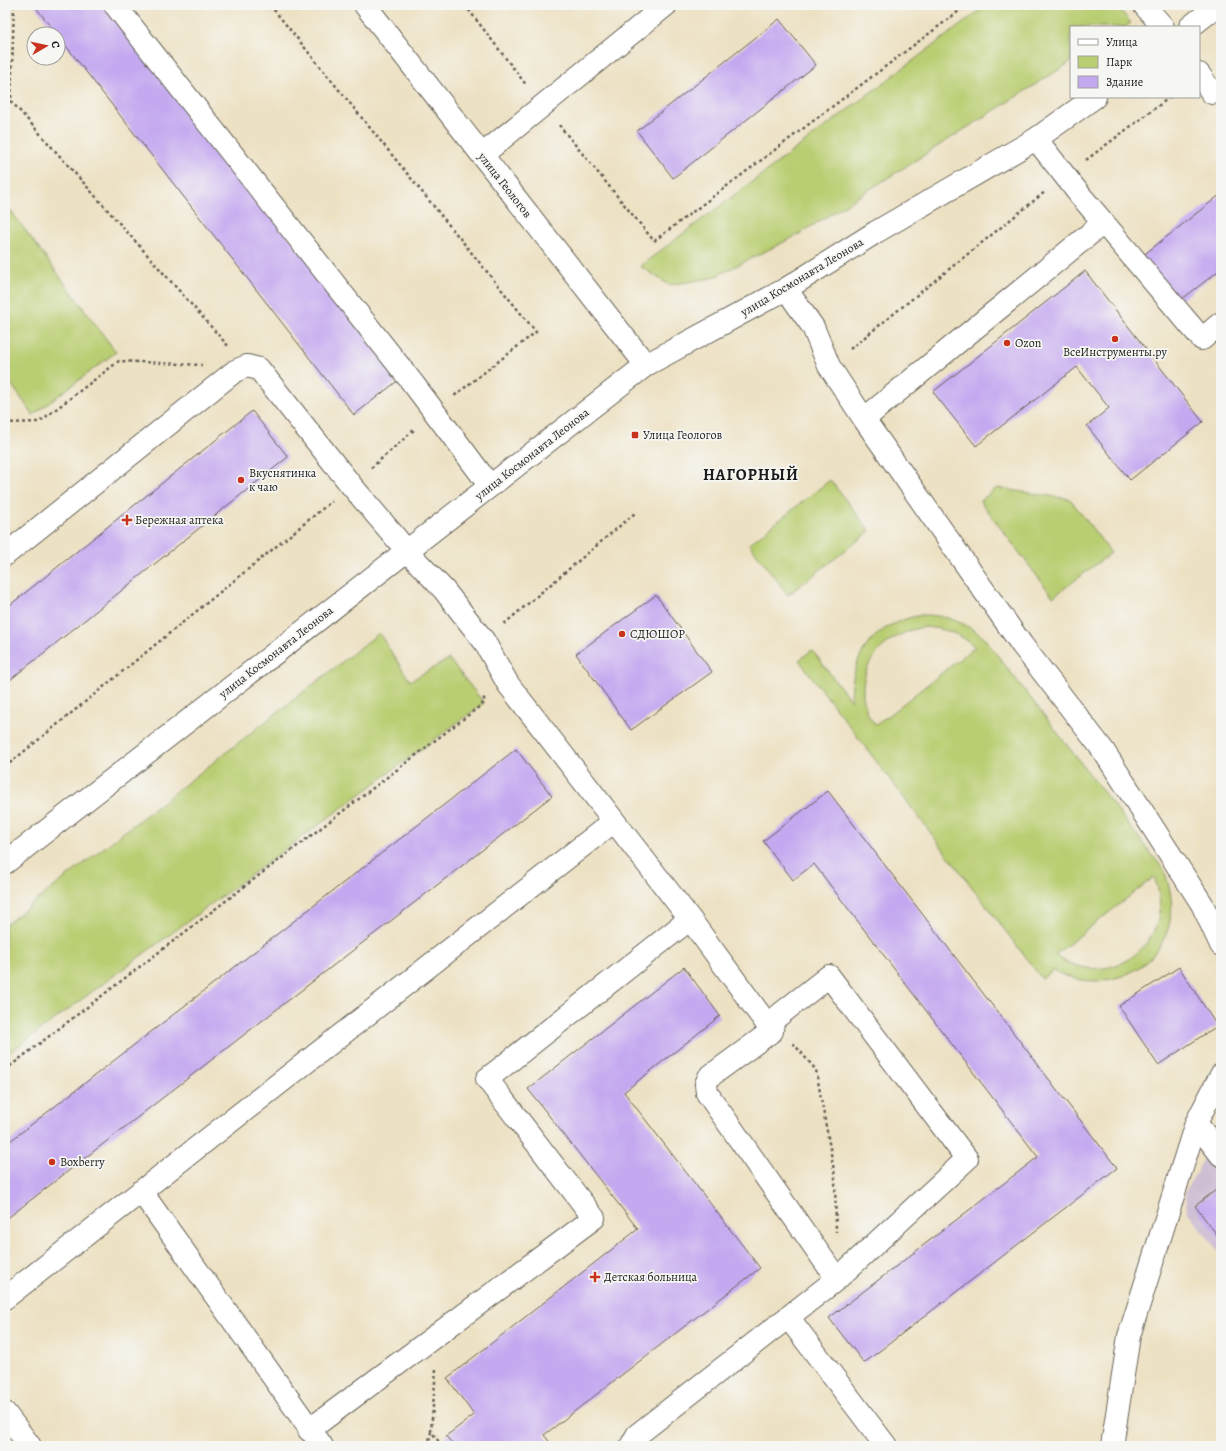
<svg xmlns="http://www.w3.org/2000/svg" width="1226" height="1451" font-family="Alegreya,serif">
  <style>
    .industrial { fill: #cdbed3 }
    .green { fill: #b9ce72; stroke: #6a7547; fill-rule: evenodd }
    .building { fill: #c4a9f0 }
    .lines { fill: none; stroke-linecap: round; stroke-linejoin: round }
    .minor-casing { stroke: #656156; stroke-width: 24 }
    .major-casing { stroke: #656156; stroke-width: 24 }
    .path { stroke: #656156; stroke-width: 2.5; stroke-dasharray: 3 3; stroke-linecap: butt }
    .minor { stroke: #fff; stroke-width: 22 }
    .major { stroke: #fff; stroke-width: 22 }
    .poi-dot { fill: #c8321e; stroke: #f6f6f2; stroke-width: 1.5 }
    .labels { text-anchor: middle; stroke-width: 3.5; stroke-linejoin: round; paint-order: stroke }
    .street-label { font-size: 12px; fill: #1c1c1c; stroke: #f6f6f2 }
    .poi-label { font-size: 12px; fill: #1c1c1c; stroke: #f6f6f2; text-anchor: start }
    .district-label { font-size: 16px; font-weight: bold; letter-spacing: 1px; fill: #1c1c1c; stroke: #f6f6f2 }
  </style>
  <rect width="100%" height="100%" fill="#f6f6f2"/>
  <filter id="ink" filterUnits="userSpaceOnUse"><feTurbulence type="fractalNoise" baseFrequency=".025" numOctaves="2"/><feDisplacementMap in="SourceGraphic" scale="8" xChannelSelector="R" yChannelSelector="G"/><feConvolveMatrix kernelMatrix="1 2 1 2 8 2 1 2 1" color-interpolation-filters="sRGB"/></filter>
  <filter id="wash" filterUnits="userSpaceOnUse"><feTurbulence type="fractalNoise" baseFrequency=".012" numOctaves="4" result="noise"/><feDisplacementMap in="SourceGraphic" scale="16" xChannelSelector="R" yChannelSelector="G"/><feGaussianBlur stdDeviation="0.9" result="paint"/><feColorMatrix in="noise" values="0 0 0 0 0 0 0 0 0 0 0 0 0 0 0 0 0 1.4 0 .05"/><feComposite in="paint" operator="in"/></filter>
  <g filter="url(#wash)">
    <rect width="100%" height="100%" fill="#ede1c3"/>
    <path class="industrial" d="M1221,1129V1255L1187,1211L1185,1192Z"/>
    <path class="green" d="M987,5H1116L1131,23L1125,27H1071V62L796,236L712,278L669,285L640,266Z
      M5,203L116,352L33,415L5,375Z
      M830,480L870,531L788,595L749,544Z
      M997,488L1070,499L1111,553L1053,597L980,501Z
      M922,615C947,615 965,622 984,638L1164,870C1170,887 1174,903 1170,921C1159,974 1098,996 1053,970L1042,979L799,660L812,650L851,701C851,653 875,623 922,615ZM923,627C943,628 960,633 975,647L876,725C872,720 867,715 866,709C853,667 884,635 923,627ZM1154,877C1180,940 1110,995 1055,955Z
      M379,633L410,681L449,659L484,703L5,1056V925Z"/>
    <g id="blocks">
      <path class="building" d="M34,5H109L400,379L354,415Z
        M779,19L816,65L673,178L637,131Z
        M1221,194V269L1177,303L1141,257Z
        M1085,271L1203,422L1130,480L1087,426L1109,408L1077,367L976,446L933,392Z
        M252,411L288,457L5,684V609Z
        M656,595L712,672L631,730L576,654Z
        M516,749L552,796L5,1220V1145Z
        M828,791L1117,1168L864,1363L829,1318L1038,1157L814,864L793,880L763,841Z
        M684,967L720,1016L624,1092L760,1268L544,1435L553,1446H454L446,1436L474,1415L447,1378L638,1229L528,1089Z
        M1179,967L1217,1026L1158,1065L1119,1006Z
        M1221,1186V1240L1195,1206Z"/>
    </g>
  </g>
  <g filter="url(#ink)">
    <use href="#blocks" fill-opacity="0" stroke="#656156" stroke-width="1"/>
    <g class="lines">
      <defs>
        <path id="minor" d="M115,5L415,386L490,486
          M365,5L646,365
          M1144,5L1163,27
          M1199,74L1212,93
          M1036,139L1080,195L1202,339L1221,323
          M482,155L666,5
          M786,289L813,327L829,366L864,419L1022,645L1103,750L1202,904L1221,945
          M864,419L1103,223
          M5,555L235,371L247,366L259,369L351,485L407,551L444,590L484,641L508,684L690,919L772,1031L709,1077L706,1084L707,1093L837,1279L637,1435L631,1446
          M772,1031L773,1020L829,976L967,1159L837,1279
          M1221,1075L1196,1123L1221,1155
          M141,1191L322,1446
          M5,1298L613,822
          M788,1317L886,1446
          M5,1413L30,1446
          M309,1430L594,1218L487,1079L690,919
          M1112,1446L1129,1336L1196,1123"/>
        <path id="major" d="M1190,27L1218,5
          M5,863L646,365L786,289L876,232L1036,139L1095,97"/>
      </defs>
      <use href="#minor" class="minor-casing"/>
      <use href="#major" class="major-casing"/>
      <path class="path" d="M14,5L11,101L229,347
        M270,5L536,332L454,396
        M465,5L527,86
        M5,106L11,101
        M559,125L654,241L967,5
        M1086,160L1170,97
        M850,349L1046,191
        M5,423L39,422L119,361L202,365
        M371,468L415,429
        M504,624L635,513
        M5,767L332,501
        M793,1043L816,1070L835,1176L836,1232
        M5,1070L484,703V696
        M436,1369L431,1431L442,1446
        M428,1446L431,1432"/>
      <use href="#minor" class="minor"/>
      <use href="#major" class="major"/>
    </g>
  </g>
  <g class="poi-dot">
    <circle cx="1115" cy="339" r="4"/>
    <circle cx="1007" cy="343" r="4"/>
    <rect x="631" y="431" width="8" height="8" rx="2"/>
    <circle cx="241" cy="480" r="4"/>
    <path d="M125 514h4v4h4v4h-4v4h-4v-4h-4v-4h4z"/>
    <circle cx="622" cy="634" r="4"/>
    <circle cx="52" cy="1162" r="4"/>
    <path d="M593 1271h4v4h4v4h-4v4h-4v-4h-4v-4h4z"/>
  </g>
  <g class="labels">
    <g class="street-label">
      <text transform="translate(505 185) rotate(52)" y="4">улица Геологов</text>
      <text transform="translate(802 277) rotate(-31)" y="4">улица Космонавта Леонова</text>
      <text transform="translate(532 454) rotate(-38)" y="4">улица Космонавта Леонова</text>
      <text transform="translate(276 652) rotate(-38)" y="4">улица Космонавта Леонова</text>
    </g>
    <g class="poi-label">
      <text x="1015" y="347">Ozon</text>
      <text x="1115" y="356" text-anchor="middle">ВсеИнструменты.ру</text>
      <text x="643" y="439">Улица Геологов</text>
      <text x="249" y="477">Вкуснятинка<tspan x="249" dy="14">к чаю</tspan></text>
      <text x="135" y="524">Бережная аптека</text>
      <text x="630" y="638">СДЮШОР</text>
      <text x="60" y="1166">Boxberry</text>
      <text x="604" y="1281">Детская больница</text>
    </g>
    <g class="district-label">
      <text x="751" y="480">НАГОРНЫЙ</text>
    </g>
  </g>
  <rect width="1226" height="1451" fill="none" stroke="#f6f6f2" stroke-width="20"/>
  <rect x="1070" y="26" width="130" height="72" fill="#f6f6f2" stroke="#9f9f9c"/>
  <rect x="1078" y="39" width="20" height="6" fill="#ffffff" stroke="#9f9f9c"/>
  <text x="1106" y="46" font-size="12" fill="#1c1c1c">Улица</text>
  <rect x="1078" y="56" width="20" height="12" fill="#b9ce72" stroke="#9f9f9c"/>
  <text x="1106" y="66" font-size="12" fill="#1c1c1c">Парк</text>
  <rect x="1078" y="76" width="20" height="12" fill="#c4a9f0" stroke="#9f9f9c"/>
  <text x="1106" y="86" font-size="12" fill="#1c1c1c">Здание</text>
  <g transform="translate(46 46) rotate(81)"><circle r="19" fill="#f6f6f2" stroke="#9f9f9c"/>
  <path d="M0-3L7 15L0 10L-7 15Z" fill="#c8321e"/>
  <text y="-6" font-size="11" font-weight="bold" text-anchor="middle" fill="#1c1c1c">С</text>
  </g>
</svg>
